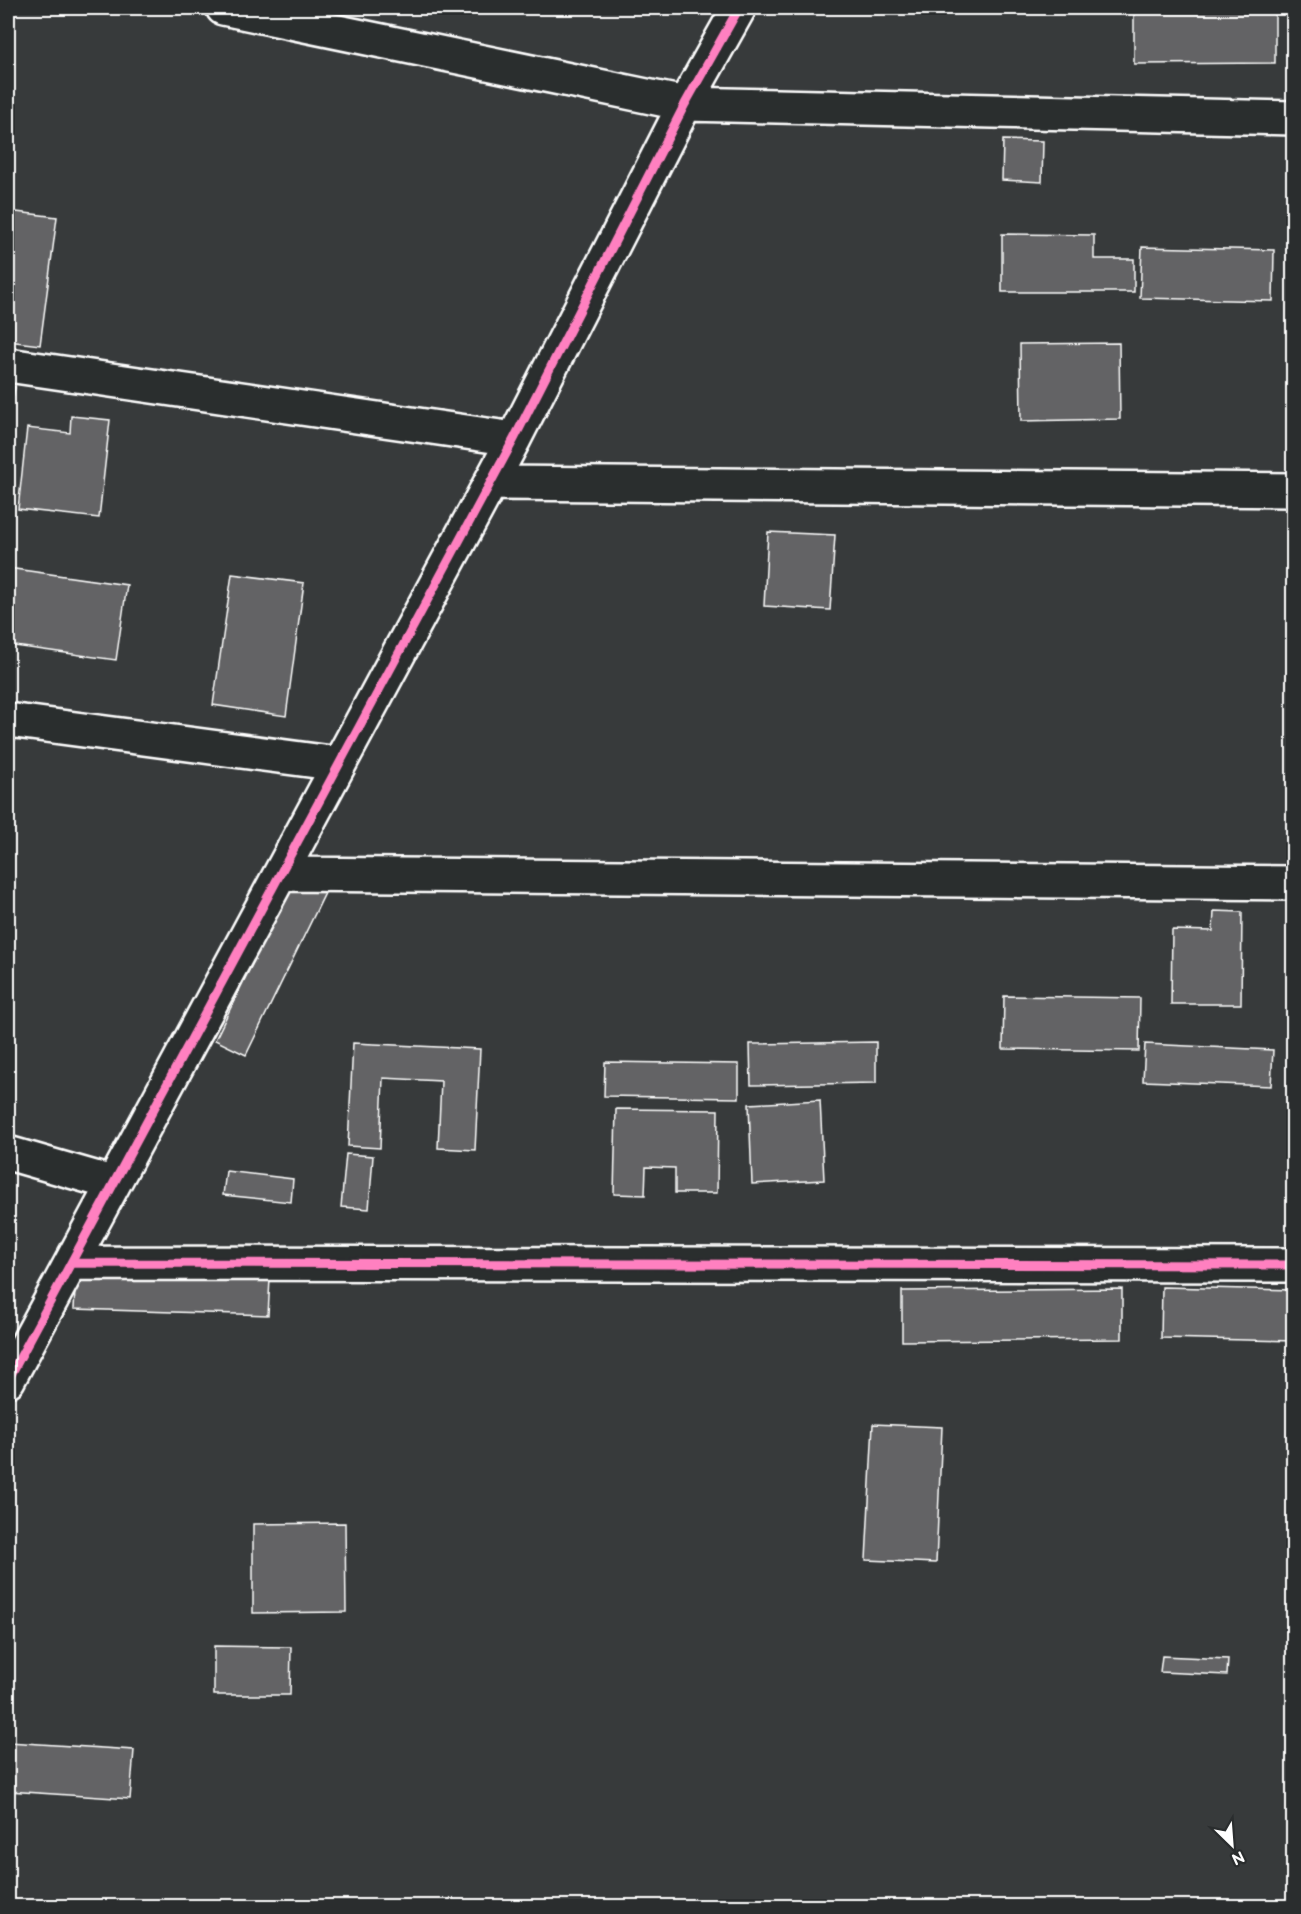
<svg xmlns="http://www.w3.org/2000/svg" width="1301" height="1914" font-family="'Balsamiq Sans',sans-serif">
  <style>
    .building { fill: #636465; stroke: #fff; stroke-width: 1.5 }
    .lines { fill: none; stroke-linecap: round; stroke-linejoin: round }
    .street-casing { stroke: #fff; stroke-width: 38 }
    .street { stroke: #2a2d2e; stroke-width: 33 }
    .cycleway-casing { stroke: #2a2d2e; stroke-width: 13 }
    .cycleway { stroke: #ff80c0; stroke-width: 9 }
  </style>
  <rect width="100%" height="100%" fill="#373a3b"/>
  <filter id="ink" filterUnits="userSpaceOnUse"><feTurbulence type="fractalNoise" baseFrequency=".0167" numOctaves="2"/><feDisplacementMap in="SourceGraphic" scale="12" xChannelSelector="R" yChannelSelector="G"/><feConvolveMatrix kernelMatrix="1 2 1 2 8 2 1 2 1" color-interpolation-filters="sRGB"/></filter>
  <g filter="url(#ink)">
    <path class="building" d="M1134,8H1275V63L1134,64Z
      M1003,140L1043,141L1042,182L1002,180Z
      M8,211L57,217L40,345L8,341Z
      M1002,234L1094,235V259H1134V292H1002Z
      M1142,247L1274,250L1273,301L1140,298Z
      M1119,343L1120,419L1021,421L1020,344Z
      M8,385L15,387L8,427Z
      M71,416L110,420L99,518L18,509L27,428L70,433Z
      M768,532L835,535L830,610L764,606Z
      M8,568L127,585L116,660L8,645Z
      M232,574L304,583L286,716L213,705Z
      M294,878L325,893L246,1055L215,1040Z
      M1214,911L1242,912L1241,1004H1171L1172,930L1213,931Z
      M1004,996L1140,998L1139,1051L1003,1049Z
      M876,1042V1083L751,1085L750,1044Z
      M353,1043L480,1049L475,1150L438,1148L441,1081L383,1078L380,1148L348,1146Z
      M1145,1044L1273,1050L1271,1086L1143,1081Z
      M605,1062L739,1064V1098L604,1096Z
      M820,1100L824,1180L752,1184L749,1104Z
      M616,1109L718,1110L717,1193H675V1168L646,1167L645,1195L614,1194Z
      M346,1154L373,1156L369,1209L341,1207Z
      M226,1171L293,1179L291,1202L223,1195Z
      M76,1272L270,1279L268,1315L74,1309Z
      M1162,1287L1294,1290V1341L1161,1338Z
      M1122,1289V1339L902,1341V1291Z
      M873,1424L942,1427L936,1563L866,1560Z
      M345,1523L346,1612L253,1613V1524Z
      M214,1646L291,1647L290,1695H214Z
      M1162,1656L1228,1659L1227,1675L1160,1672Z
      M8,1742L134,1750L130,1799L8,1791Z"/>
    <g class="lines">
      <defs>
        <path id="street" d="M223,8L685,104L1294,118
          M8,365L514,439
          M491,483L1294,490
          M8,720L339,764
          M281,874L1294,883
          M8,1153L112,1183
          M72,1263L1294,1265
          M8,1380L514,439L685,104L739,8"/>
      </defs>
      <use href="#street" class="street-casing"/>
      <use href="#street" class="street"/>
      <defs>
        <path id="cycleway" d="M72,1263L1294,1265
          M8,1380L514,439L685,104L739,8"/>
      </defs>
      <use href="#cycleway" class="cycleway-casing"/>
      <use href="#cycleway" class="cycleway"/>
    </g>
  </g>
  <rect width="1301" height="1914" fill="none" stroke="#2a2d2e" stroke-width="30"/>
  <rect x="15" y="15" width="1271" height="1884" fill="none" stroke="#fff" stroke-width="2" filter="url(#ink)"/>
  <g transform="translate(1232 1845) rotate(155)" stroke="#2a2d2e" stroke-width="4.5" paint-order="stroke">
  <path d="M0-4.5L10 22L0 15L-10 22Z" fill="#ffffff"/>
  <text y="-9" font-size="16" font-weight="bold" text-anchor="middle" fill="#ffffff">N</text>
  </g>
</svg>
